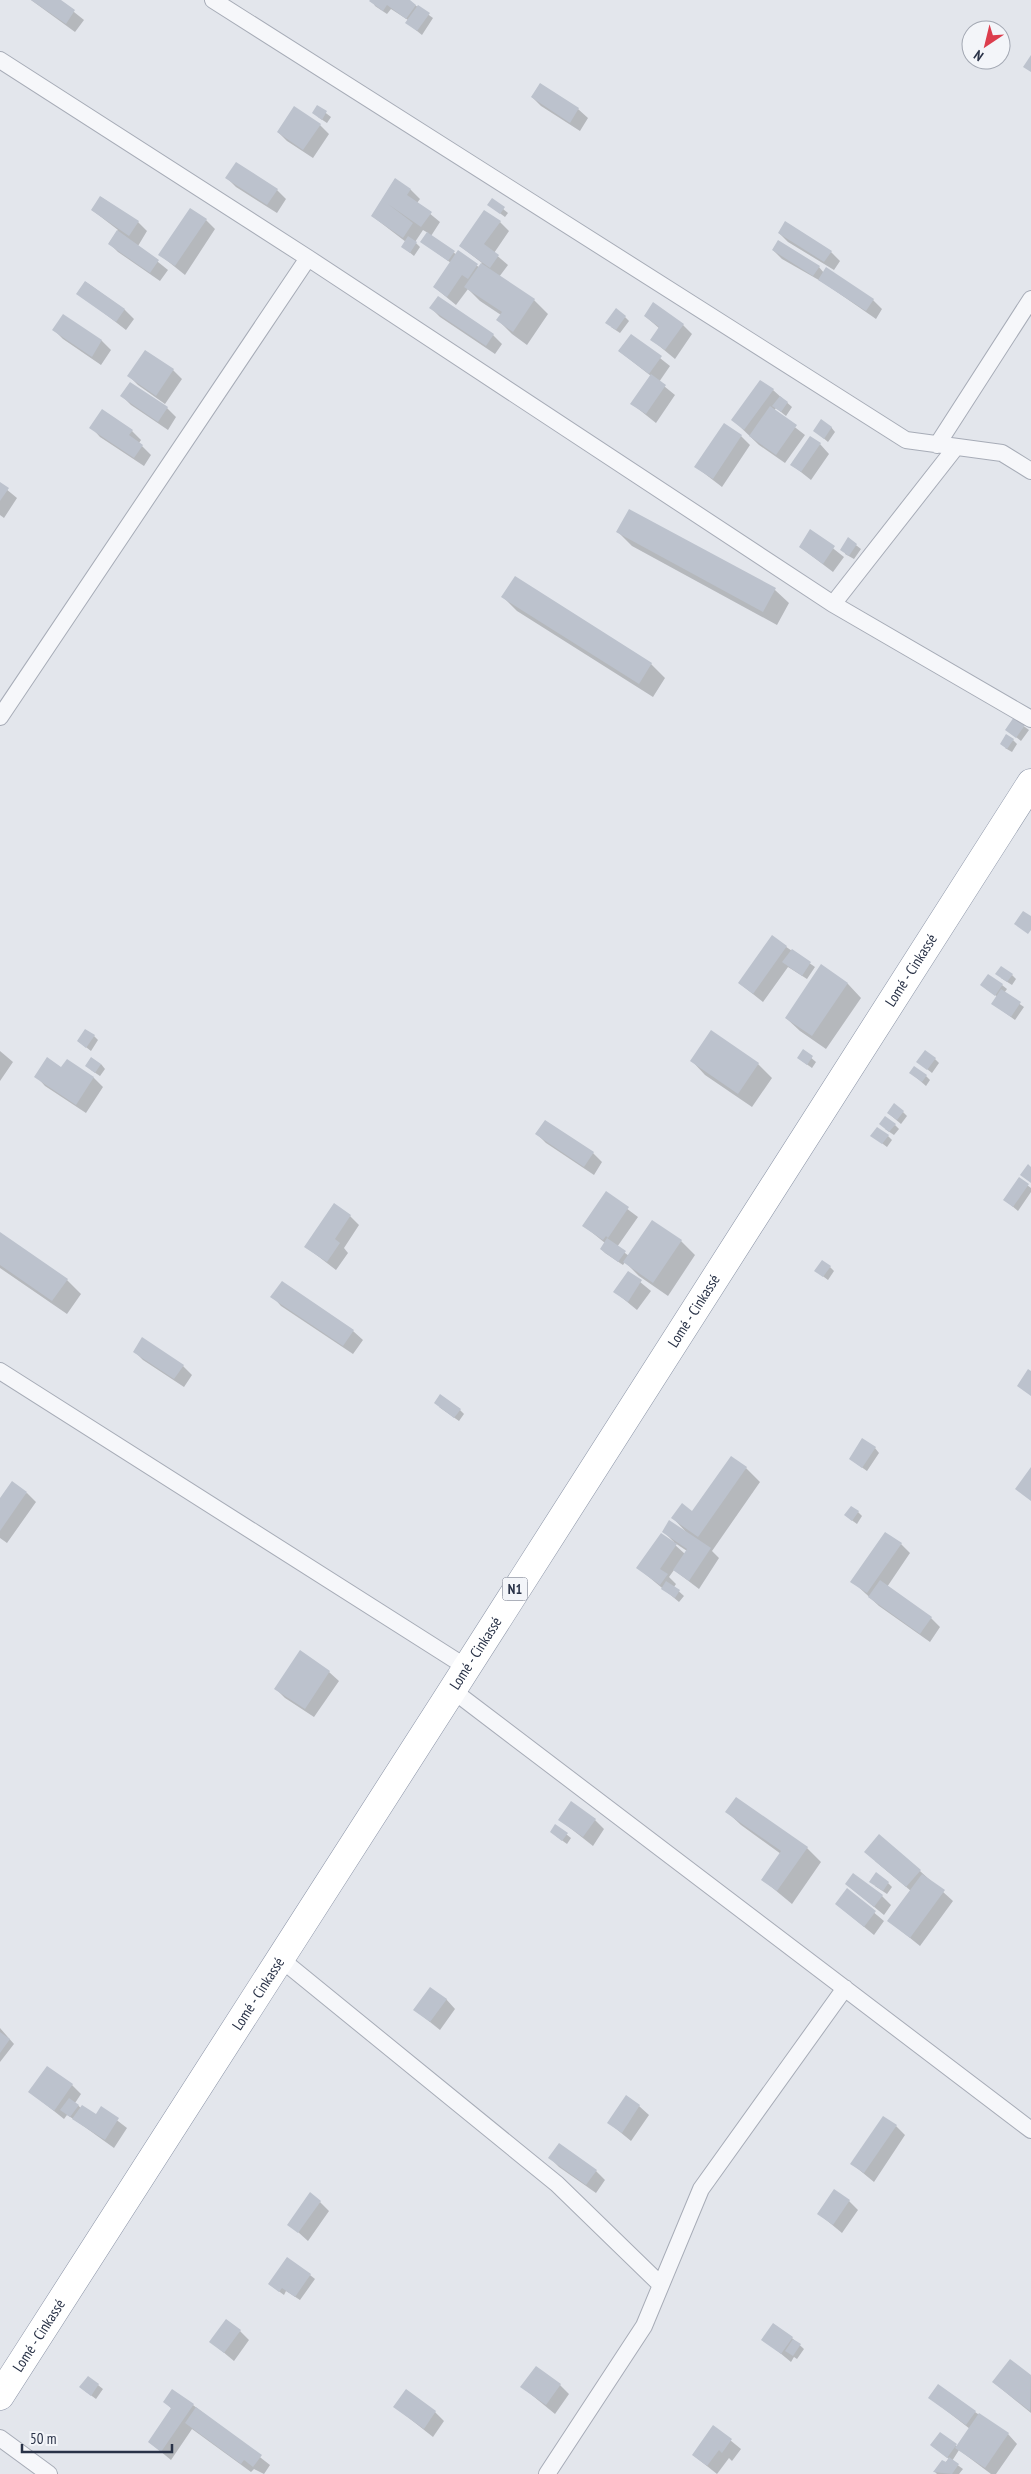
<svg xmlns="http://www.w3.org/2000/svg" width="1031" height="2474" font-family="'PT Sans Narrow',sans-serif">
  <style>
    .shadow { fill: #0003; fill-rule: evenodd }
    .building { fill: #bcc2cd }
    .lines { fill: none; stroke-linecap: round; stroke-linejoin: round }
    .minor-casing { stroke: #a7acb7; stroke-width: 18 }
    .trunk-casing { stroke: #8992a5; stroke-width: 29 }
    .minor { stroke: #f6f7fa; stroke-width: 16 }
    .trunk { stroke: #fff; stroke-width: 28 }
    .labels { text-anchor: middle; stroke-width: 5; stroke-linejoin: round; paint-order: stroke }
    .shield { fill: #f3f5f9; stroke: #666c7c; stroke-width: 1 }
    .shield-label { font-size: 14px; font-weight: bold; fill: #293247 }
    .street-label { font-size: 15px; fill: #293247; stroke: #f3f5f9 }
  </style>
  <rect width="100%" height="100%" fill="#e3e6ec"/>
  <path class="shadow" d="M31,0H59L84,20L75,32Z
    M372,0H408L433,18L422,35L407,23L408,20L391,9L387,14L375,6Z
    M540,84L578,109L588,118L580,131L541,106L532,97Z
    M318,107L331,117L327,123L318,117Z
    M320,125L329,134L313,158L287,141L278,132Z
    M227,178L277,190L286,199L277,213L236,187Z
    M395,179L411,190L420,199L417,203L440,222L431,236L457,255L479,267L482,263L460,246L500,222L509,231L494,253L508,265L499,277L534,300L548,314L527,345L512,334L498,320L501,315L480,301L468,289L456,305L434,287L451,263L422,242L428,233L423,230L415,242L420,247L414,256L403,247L406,242L372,216Z
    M101,197L138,222L147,231L138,246L168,270L160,281L118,252L109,243L118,230L92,210Z
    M492,200L508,213L505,217L489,205Z
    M206,220L215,229L185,275L160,255Z
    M779,233L831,252L840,261L834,270L788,242Z
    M773,250L819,267L824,273L873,300L882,309L876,319L824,283L782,259Z
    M86,282L125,310L134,319L126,330L78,293Z
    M431,308L493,335L502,344L495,354L440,317Z
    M64,316L102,341L111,350L101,365L63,339L54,330Z
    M645,316L683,325L692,334L675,359L652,340L660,329Z
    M625,317L629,321L620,333L611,327Z
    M631,335L670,366L659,382L675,395L656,423L632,404L651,376L619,351Z
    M173,370L182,379L165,404L138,385L129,376Z
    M773,390L792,407L786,416L776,408L774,411L805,435L785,463L759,445L733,420Z
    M122,396L167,408L176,417L168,430L131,405Z
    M91,427L132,431L141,440L139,443L151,455L144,466L100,437Z
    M831,427L835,432L828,442L815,431Z
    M741,436L750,445L722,487L696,467Z
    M820,444L829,454L811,480L792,465Z
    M0,484L17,498L4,518L0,515Z
    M811,531L844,557L833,572L800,547Z
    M618,532L775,590L789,603L777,625L632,546Z
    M848,539L861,549L854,559L845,554Z
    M515,578L651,664L665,678L653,697L517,611L503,597Z
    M1014,719L1029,730L1021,741L1007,730Z
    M1013,740L1017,744L1012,752L1005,748Z
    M772,937L815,967L807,979L788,967L763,1002L739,983Z
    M822,966L848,984L861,998L826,1049L800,1031L786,1018Z
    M1012,975L1016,979L1012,985L1001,978Z
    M1002,985L1007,989L1004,993L1024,1007L1015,1020L993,1004L998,997L986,989Z
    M94,1036L98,1040L91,1051L78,1041Z
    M0,1051L13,1062L0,1081Z
    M803,1051L816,1062L812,1068L798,1058Z
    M935,1059L939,1063L932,1073L918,1062Z
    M67,1061L94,1078L103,1087L86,1113L45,1086L36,1076L62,1069Z
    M692,1061L758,1064L772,1078L752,1107L705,1075Z
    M101,1064L105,1069L100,1076L91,1070Z
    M911,1073L926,1076L930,1080L926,1086Z
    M903,1112L907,1116L901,1124L888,1113Z
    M895,1125L899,1129L894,1135L885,1129Z
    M537,1134L593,1153L602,1162L594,1175L546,1143Z
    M888,1136L892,1140L887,1147L875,1138Z
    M1019,1179L1031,1188V1192L1018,1211L1005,1200Z
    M606,1193L638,1217L617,1247L629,1256L681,1241L695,1255L668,1296L639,1276L625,1262L623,1265L605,1253L601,1249L605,1243L584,1226Z
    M350,1216L359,1225L344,1248L348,1253L336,1270L306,1247Z
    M0,1233L67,1280L81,1294L67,1314L0,1268Z
    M830,1267L834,1271L828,1280L816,1271Z
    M628,1272L651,1291L637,1310L615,1292Z
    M272,1296L353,1331L363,1340L353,1354L281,1306Z
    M134,1351L183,1366L192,1375L184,1387L143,1360Z
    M439,1407L460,1410L464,1414L459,1421Z
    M875,1448L879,1453L867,1471L850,1459Z
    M746,1468L760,1482L712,1551L719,1558L699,1589L674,1570L669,1577L676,1584L674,1587L684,1596L679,1602L638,1568L674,1542L663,1531L686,1532L673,1518L693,1512ZM675,1543L687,1551L685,1554L674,1544Z
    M27,1493L36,1502L7,1543L0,1538V1500Z
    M858,1512L862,1516L857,1524L850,1519Z
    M901,1544L910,1553L887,1587L931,1618L940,1627L930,1642L879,1606L852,1581Z
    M300,1652L329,1672L339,1681L314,1717L285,1698L276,1689Z
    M736,1798L807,1848L821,1862L792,1904L763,1880L781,1854L741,1825L727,1812Z
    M560,1820H595L604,1829L593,1846Z
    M556,1826L571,1838L567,1844L556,1836Z
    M875,1861L920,1871L953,1901L920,1946L889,1921L911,1891Z
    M888,1883L892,1887L887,1894L875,1886Z
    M846,1884L882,1896L891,1905L884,1915Z
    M847,1890L884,1921L874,1935L836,1904Z
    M446,1999L455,2009L440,2030L415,2010Z
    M0,2028L14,2044L0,2062Z
    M72,2085L81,2094L75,2103L81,2108L96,2116L101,2108L127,2128L114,2148L75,2120L67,2115L64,2119L30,2092Z
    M639,2106L649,2115L631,2141L609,2123Z
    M896,2126L905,2135L874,2182L852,2164Z
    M550,2158L596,2171L605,2180L596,2193L559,2167Z
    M849,2201L858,2210L842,2233L819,2214Z
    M320,2202L329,2211L308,2241L289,2224Z
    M310,2275L315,2279L300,2300L286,2291L284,2295L269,2284Z
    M240,2331L249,2340L234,2361L211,2342Z
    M792,2338L804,2349L797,2359L794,2357L791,2362L763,2339Z
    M1010,2361L1031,2377V2413L993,2382Z
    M88,2377L103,2389L96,2399L85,2391Z
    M560,2385L569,2394L555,2414L522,2387Z
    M930,2398L975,2412L1008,2434L1017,2444L996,2474H991L959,2450L952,2461L963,2469L959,2474H937L935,2472L949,2459L931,2445L958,2446L970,2429Z
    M165,2402L193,2405L270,2465L264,2474L254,2469L251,2472L192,2429L171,2460L149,2442L172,2409Z
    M395,2407L435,2412L444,2421L433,2437Z
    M714,2427L741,2449L732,2461L729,2458L717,2474L693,2455Z"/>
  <path class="building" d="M31,0H61L75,10L66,24Z
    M370,0H410L416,5L406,19L387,5L383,11L369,1Z
    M418,5L430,13L417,31L405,23Z
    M1031,55V72L1023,67Z
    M540,83L579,108L570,123L531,97Z
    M317,105L327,111L322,120L312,113Z
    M294,106L321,124L303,150L277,132Z
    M236,162L278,189L267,205L225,178Z
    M395,178L411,189L407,195L432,212L421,227L388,204L413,223L403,238L371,216Z
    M100,196L139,221L129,236L91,210Z
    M492,198L505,207L500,214L487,205Z
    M190,208L207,219L175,266L158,255Z
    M484,210L501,221L484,244L499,255L490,268L459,246Z
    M785,221L832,251L824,262L778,233Z
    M117,230L159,260L150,273L108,244Z
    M427,232L455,251L448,261L420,242Z
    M408,236L417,242L410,253L401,247Z
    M778,240L820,266L813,276L772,250Z
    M458,250L478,264L468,279L462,275L447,297L433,287Z
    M481,263L535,299L513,332L496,320L502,312L464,287Z
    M826,267L874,299L866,311L818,280Z
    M85,281L125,309L116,322L76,294Z
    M438,296L494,334L486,346L429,308Z
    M653,302L684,324L665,350L650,340L659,327L644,316Z
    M616,308L626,316L616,330L605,323Z
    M63,314L102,340L92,357L52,330Z
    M631,334L662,356L649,374L618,351Z
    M145,350L174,369L156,396L127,376Z
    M651,374L666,385L646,414L630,404Z
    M760,380L774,389L744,430L731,420Z
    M130,382L168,407L158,422L120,396Z
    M780,396L788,402L781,412L772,406Z
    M770,406L797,425L776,455L749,436Z
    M102,409L133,430L129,435L143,445L134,458L89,428Z
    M821,419L832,427L824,439L813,431Z
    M724,423L742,435L713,479L694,467Z
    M810,436L821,443L801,472L790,465Z
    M0,482L9,488L0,501Z
    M629,509L776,588L763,612L616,532Z
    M810,529L835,546L823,564L799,547Z
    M848,537L857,544L849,556L840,550Z
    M515,576L652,663L639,684L501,597Z
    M1014,717L1025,725L1016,738L1005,730Z
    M1006,734L1014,739L1007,749L1000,744Z
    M1023,911L1031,916V930L1028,934L1014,924Z
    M772,935L787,946L753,994L738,983Z
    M792,949L811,962L802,976L782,962Z
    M821,964L848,983L812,1036L785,1018Z
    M1001,966L1013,974L1007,982L995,974Z
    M988,974L1003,984L995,996L980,985Z
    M1001,989L1021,1002L1011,1017L991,1004Z
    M85,1029L95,1035L86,1048L77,1041Z
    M711,1030L759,1063L738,1094L690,1061Z
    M803,1049L813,1056L807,1065L797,1058Z
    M925,1050L936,1058L927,1070L916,1062Z
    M47,1057L61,1067L67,1059L94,1077L76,1105L34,1077Z
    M91,1057L101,1064L95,1073L85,1066Z
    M914,1066L927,1075L922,1082L909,1073Z
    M894,1103L904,1111L897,1120L887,1113Z
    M885,1116L896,1124L889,1132L879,1124Z
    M545,1120L594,1152L584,1167L535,1134Z
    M877,1127L889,1135L882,1144L870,1136Z
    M1028,1164L1031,1167V1183L1020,1175Z
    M1019,1177L1029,1184L1013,1207L1003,1200Z
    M606,1191L629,1207L608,1238L606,1236L603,1240L582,1226Z
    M334,1203L351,1215L335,1239L340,1243L327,1262L304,1247Z
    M652,1220L682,1240L653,1283L623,1262Z
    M0,1232L68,1279L52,1301L0,1265Z
    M607,1238L626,1251L618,1262L600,1249Z
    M822,1260L831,1266L823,1277L814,1271Z
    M628,1271L642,1280L628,1302L613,1292Z
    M282,1281L354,1330L343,1346L270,1297Z
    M142,1337L184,1365L174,1379L133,1352Z
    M1028,1369L1031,1371V1396L1017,1386Z
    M440,1394L461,1409L454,1418L434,1403Z
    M862,1438L876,1447L862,1468L849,1459Z
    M731,1456L747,1467L698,1537L671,1518L682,1503L692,1511Z
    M1031,1467V1501L1015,1489Z
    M12,1481L27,1492L0,1531V1498Z
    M851,1506L859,1511L852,1521L844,1515Z
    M669,1520L711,1548L689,1581L673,1570L687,1549L662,1532Z
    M885,1532L902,1543L867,1593L850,1582Z
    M661,1533L677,1544L660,1569L668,1574L660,1585L636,1568Z
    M880,1580L932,1617L920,1634L868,1597Z
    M666,1581L680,1590L675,1598L661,1589Z
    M300,1650L330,1671L305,1709L274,1689Z
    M736,1797L808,1847L777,1891L761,1880L781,1851L725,1812Z
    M571,1801L596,1819L583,1837L558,1820Z
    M555,1824L568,1833L562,1841L550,1832Z
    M879,1834L921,1870L906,1887L864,1852Z
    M876,1872L889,1882L883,1891L869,1882Z
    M853,1873L883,1895L874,1907L845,1884Z
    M922,1874L945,1890L910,1938L887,1921Z
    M847,1888L876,1911L864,1927L835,1904Z
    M430,1987L447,1999L430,2022L413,2010Z
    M0,2032L10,2039L0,2053Z
    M47,2066L73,2084L54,2111L28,2092Z
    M626,2095L640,2105L622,2133L607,2123Z
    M69,2098L79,2105L70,2117L60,2110Z
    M82,2105L96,2114L101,2106L119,2118L105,2140L72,2119Z
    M883,2116L897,2125L864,2173L850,2164Z
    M559,2143L597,2170L586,2185L548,2158Z
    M834,2189L850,2200L833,2225L817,2214Z
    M310,2192L321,2201L298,2233L287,2225Z
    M287,2257L311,2274L295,2297L282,2288L279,2292L268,2284Z
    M226,2319L241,2330L224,2353L209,2342Z
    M773,2323L793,2337L781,2354L761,2340Z
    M793,2339L801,2344L793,2356L785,2351Z
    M1010,2359L1031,2375L1030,2411L992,2382Z
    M536,2366L561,2384L546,2405L520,2387Z
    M88,2376L99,2384L91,2396L79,2387Z
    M938,2384L976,2411L966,2425L928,2398Z
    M172,2389L194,2404L161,2452L148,2442L171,2408L163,2402Z
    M406,2389L436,2411L424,2429L393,2407Z
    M196,2407L262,2455L253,2467L244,2460L241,2464L185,2423Z
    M979,2413L1009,2433L985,2468L955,2448Z
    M713,2425L732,2439L722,2453L719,2450L707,2466L692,2455Z
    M940,2432L957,2444L947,2458L930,2445Z
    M949,2457L959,2464L952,2474L933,2472L942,2460L946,2462Z"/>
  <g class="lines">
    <defs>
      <path id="minor" d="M213,0L906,440L1002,453L1031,471
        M0,60L308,258L833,604L1031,719
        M937,445L1031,299
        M833,604L956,447
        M0,717L308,258
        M0,1371L466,1667
        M451,1689L1031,2130
        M282,1960L557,2184L661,2285
        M0,2438L49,2474
        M547,2474L644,2326L701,2189L845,1988"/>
      <g id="trunk">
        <path id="s1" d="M0,2396C346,1860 687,1320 1031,783"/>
      </g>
    </defs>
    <use href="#minor" class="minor-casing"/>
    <use href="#trunk" class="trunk-casing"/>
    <use href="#minor" class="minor"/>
    <use href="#trunk" class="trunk"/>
  </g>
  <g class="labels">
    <rect class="shield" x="502.5" y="1577.5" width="25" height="23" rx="4"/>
    <g class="shield-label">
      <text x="515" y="1594">N1</text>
    </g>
    <g class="street-label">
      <text dy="5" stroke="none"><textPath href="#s1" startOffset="1692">Lomé - Cinkassé</textPath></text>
      <text dy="5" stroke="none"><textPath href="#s1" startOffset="1288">Lomé - Cinkassé</textPath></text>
      <text dy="5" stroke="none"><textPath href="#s1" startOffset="882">Lomé - Cinkassé</textPath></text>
      <text dy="5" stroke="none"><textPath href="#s1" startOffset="478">Lomé - Cinkassé</textPath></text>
      <text dy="5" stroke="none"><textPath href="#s1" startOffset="72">Lomé - Cinkassé</textPath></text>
    </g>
  </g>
  <g transform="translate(986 45) rotate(215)"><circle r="24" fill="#f3f5f9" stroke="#a2a7b2"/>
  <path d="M0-4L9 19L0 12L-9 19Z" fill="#dc3d4d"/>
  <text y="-8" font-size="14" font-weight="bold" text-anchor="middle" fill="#293247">N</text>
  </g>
  <path d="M22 2444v8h150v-8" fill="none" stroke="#293247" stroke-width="2.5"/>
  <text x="30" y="2444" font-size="15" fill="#293247" stroke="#f3f5f9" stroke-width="4" paint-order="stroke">50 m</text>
</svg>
